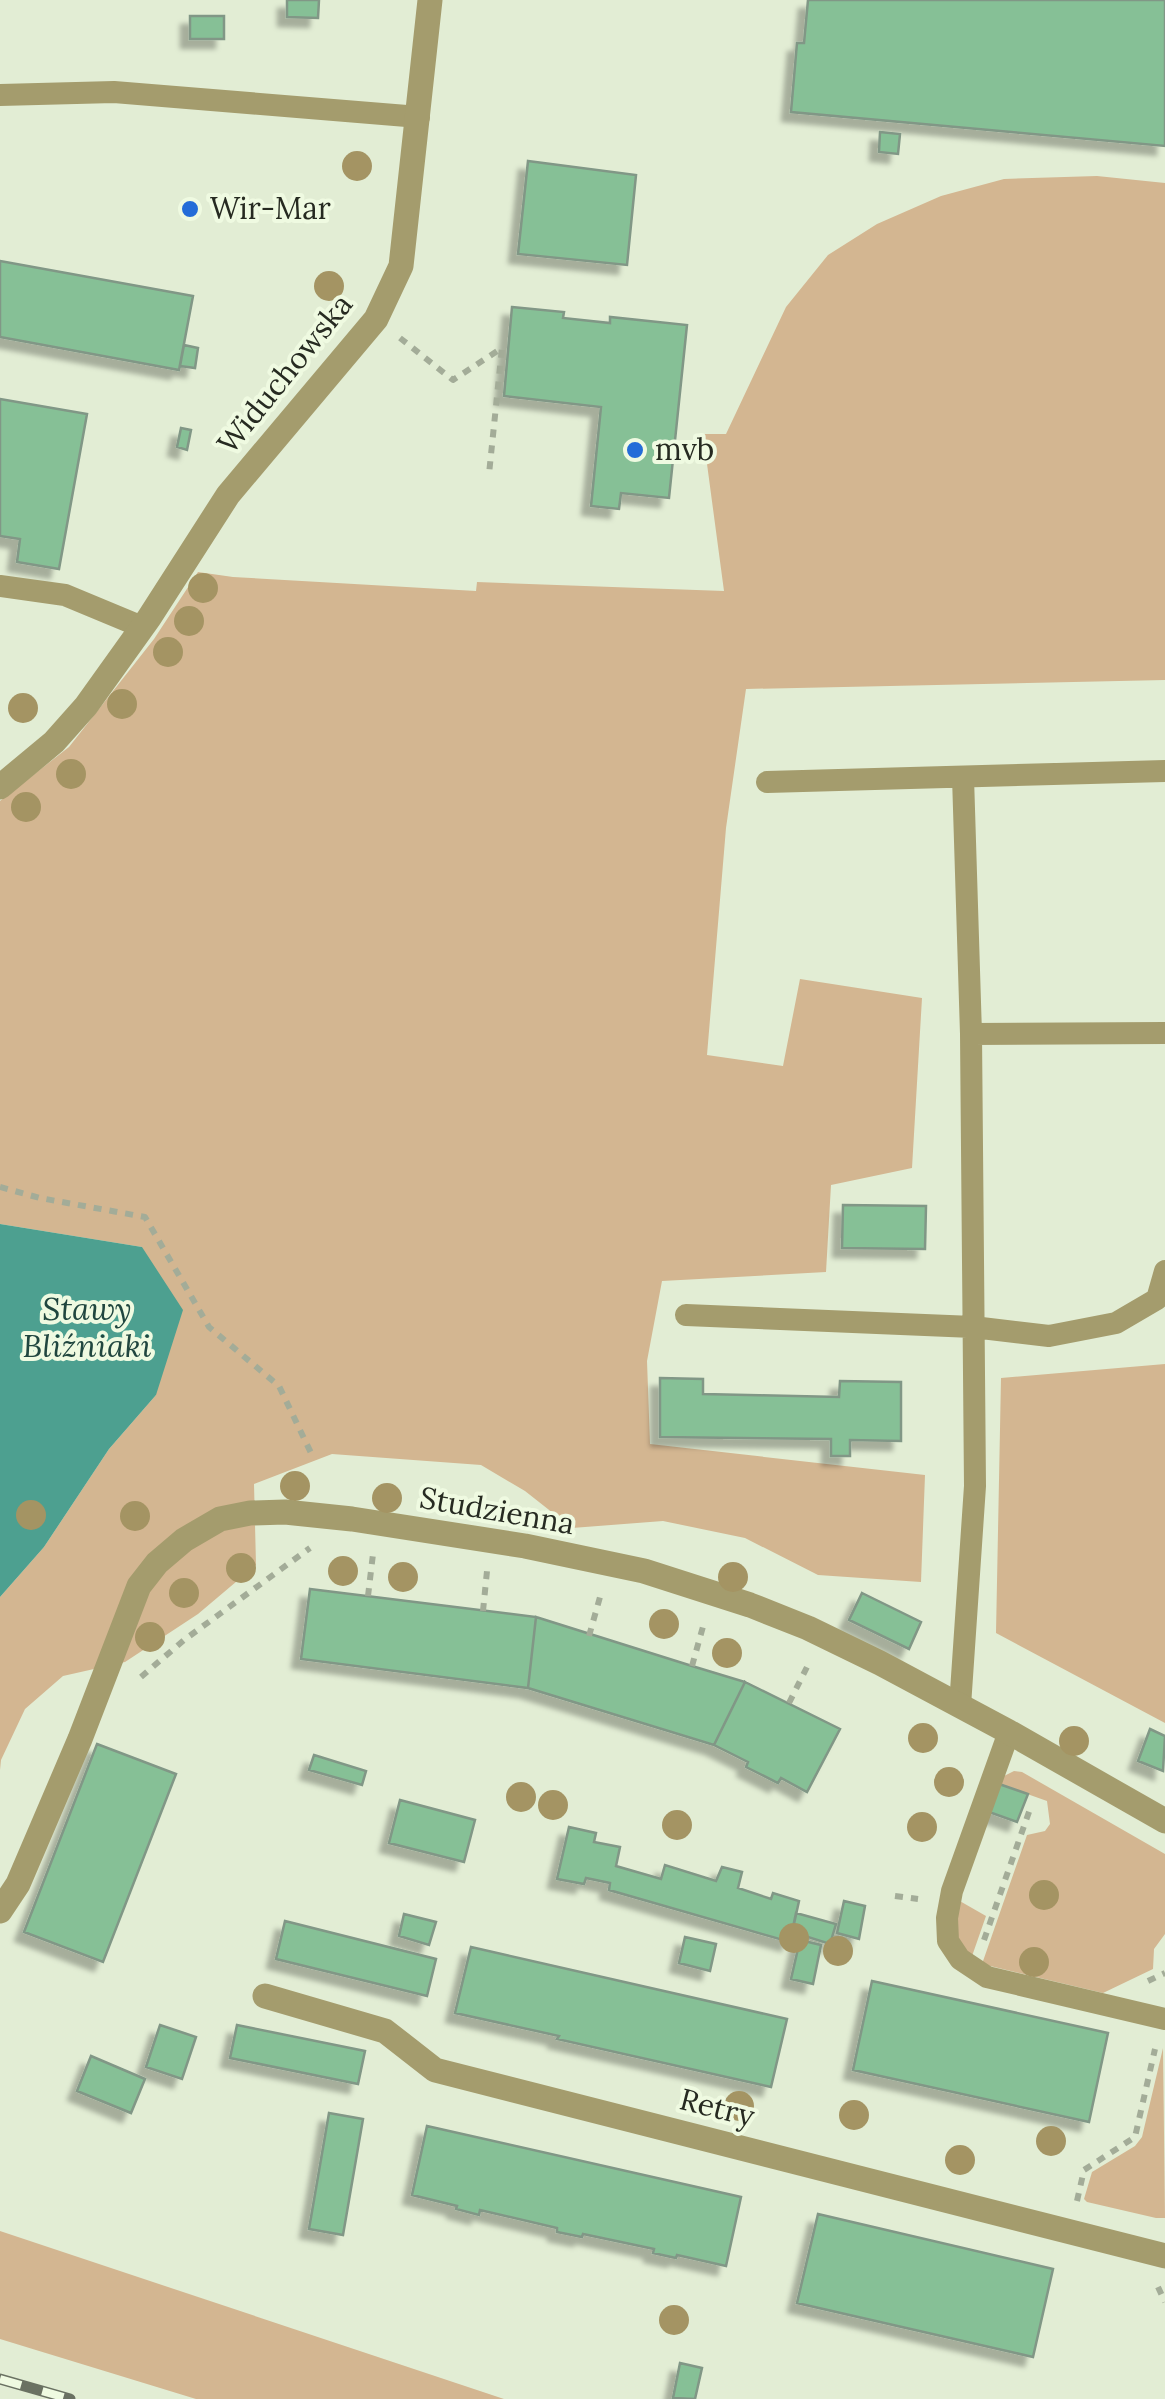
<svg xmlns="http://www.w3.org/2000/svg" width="1165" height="2399" font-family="Lora,serif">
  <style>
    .green { fill: #d3b691 }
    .water { fill: #4da090 }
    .building { fill: #86c096; stroke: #819786; stroke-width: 2.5; filter: url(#shadow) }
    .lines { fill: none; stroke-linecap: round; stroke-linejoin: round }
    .path { stroke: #a3ac98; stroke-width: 6; stroke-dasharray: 8 8; stroke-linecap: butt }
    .lane { stroke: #a49c6d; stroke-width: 22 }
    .street { stroke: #a49c6d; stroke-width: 25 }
    .rail-casing { stroke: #6a7162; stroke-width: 11 }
    .rail { stroke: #effae1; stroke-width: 8; stroke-dasharray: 22; stroke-linecap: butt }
    .tree { fill: #a49463 }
    .poi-dot { fill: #246dd8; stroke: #effae1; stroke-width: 4 }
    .labels { text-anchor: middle; stroke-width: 8; stroke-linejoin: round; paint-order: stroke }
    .poi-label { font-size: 30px; fill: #262a21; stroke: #effae1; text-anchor: start }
    .street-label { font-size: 30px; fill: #262a21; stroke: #effae1 }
    .water-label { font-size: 32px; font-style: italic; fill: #20463f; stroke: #effae1 }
  </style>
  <defs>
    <filter id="shadow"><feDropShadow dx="-9" dy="9" stdDeviation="2.5" flood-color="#0004"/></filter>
  </defs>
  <rect width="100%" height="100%" fill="#e2edd4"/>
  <path class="green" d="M1097,176L1165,183V680L746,689L726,828L707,1055L783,1066L800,979L922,998L912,1168L831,1185L826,1272L662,1281L647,1361L650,1444L925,1475L921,1582L818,1575L745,1538L663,1521L572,1528L525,1491L481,1465L332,1454L254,1484L256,1565L198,1614L125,1662L63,1676L25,1709L1,1760L0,1770V1597L44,1547L109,1449L156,1395L142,1247L0,1224V801L69,747L154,639L198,572L233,577L476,591L477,582L724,591L703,434H726L786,307L828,255L877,224L941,196L1004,179Z
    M1165,1364V1723L996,1633L1001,1378Z
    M1014,1771L1022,1772L1165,1854V1934L1154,1949L1153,1969L1103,1993L982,1964L1027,1835L1045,1831L1050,1824L1047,1801L999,1784L1004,1776Z
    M958,1900L986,1916L971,1959C956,1945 951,1920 958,1900Z
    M1163,2048L1165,2218H1156L1087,2202L1084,2199L1092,2172L1135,2146L1142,2137Z
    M0,2231L504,2399H196L0,2339Z"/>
  <path class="water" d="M0,1224L142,1247L183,1310L156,1395L109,1449L44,1547L0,1597Z"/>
  <path class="building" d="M287,0H319L318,18L287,17Z
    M808,0H1165V146L791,112L797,43H804Z
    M190,16H224V39H190Z
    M880,132L900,134L898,154L879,152Z
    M528,161L636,175L627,265L518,254Z
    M0,261L193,296L179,370L0,337Z
    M512,307L564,312L563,318L610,323V317L687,325L669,498L621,493L619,509L591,506L601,407L504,396Z
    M184,345L198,348L195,368L180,366Z
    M0,399L87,414L59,569L17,562L20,539L0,536Z
    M181,428L191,430L187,450L177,447Z
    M843,1205L926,1206L925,1249L842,1248Z
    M660,1378L703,1379V1394L839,1397L840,1381L901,1382V1441L850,1440V1456H831V1439L660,1437Z
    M310,1589L536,1617L528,1688L301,1659Z
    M862,1593L921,1622L909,1649L849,1620Z
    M536,1617L692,1666L745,1682L714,1745L528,1688Z
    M745,1682L840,1729L807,1792L781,1778L778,1783L746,1767L748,1762L714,1745Z
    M1150,1729L1165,1736L1163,1771L1138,1761Z
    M97,1744L176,1774L103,1962L24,1932Z
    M314,1755L366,1771L362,1785L309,1770Z
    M999,1784L1028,1794L1017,1822L989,1812Z
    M400,1800L475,1820L464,1862L389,1843Z
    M569,1827L596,1833L594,1842L620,1847L616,1866L661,1879L665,1865L716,1881L722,1867L742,1872L738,1888L771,1899L773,1893L799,1901L790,1942L609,1890L610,1883L586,1878L584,1884L557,1879Z
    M844,1901L865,1906L859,1939L837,1933Z
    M796,1913L836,1924L830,1944L792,1932Z
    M404,1914L436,1922L429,1945L399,1936Z
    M285,1921L436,1959L427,1996L276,1959Z
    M685,1937L716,1944L710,1971L679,1963Z
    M800,1940L821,1945L813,1984L791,1979Z
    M471,1947L787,2019L771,2087L557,2039L559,2036L455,2013Z
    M872,1981L1108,2033L1089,2122L853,2070Z
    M160,2025L196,2037L182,2079L146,2067Z
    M237,2025L365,2051L358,2084L230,2058Z
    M91,2056L145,2079L131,2113L77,2091Z
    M329,2113L363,2119L343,2235L309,2229Z
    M427,2126L741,2197L726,2266L677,2255L676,2258L653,2253L654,2249L583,2234L582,2237L557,2232V2228L480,2210L479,2215L456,2209L457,2206L412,2195Z
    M818,2214L1053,2269L1033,2357L797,2303Z
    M680,2363L702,2368L695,2399L673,2398Z"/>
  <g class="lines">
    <path class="path" d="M400,338L453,380L502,348L489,474
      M0,1187L40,1198L145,1217L209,1327L279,1386L312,1455
      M368,1596L373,1554
      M483,1611L487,1571
      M589,1636L600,1597
      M692,1666L704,1623
      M141,1677L184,1640L310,1548
      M789,1703L808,1665
      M895,1896L918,1899
      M984,1940L1030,1809
      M1148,1981L1165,1973
      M1077,2201L1084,2170L1135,2137L1155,2049
      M1158,2287L1165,2302"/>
    <path class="lane" d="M0,95L114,92L419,117
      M0,586L65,595L142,627
      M767,782L1165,771
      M971,1034L1165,1033
      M686,1315L973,1327L1049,1336L1116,1323L1157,1299L1165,1271
      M960,1706L975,1486L971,1034L963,777
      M1009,1732L952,1891L947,1918L948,1941L960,1959L987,1977L1165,2019"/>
    <path class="street" d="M0,787L54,742L86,706L149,618L228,495L376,319L401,266L430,0
      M0,1911L18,1884L80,1739L139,1586L157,1563L184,1540L220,1519L250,1513L285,1512L352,1519L525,1546L644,1571L750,1605L808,1628L880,1663L1009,1732L1165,1821
      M265,1996L385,2031L435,2070L1165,2256"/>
    <defs>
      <path id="rail" d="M0,2379L70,2399"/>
    </defs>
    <use href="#rail" class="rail-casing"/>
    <use href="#rail" class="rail"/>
  </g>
  <g class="tree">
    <circle cx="357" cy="166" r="15"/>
    <circle cx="329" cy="286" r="15"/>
    <circle cx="203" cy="588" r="15"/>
    <circle cx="189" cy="621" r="15"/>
    <circle cx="168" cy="652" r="15"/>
    <circle cx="122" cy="704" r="15"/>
    <circle cx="23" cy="708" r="15"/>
    <circle cx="71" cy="774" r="15"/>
    <circle cx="26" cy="807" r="15"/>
    <circle cx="295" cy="1486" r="15"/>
    <circle cx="387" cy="1498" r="15"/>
    <circle cx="31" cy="1515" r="15"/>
    <circle cx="135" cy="1516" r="15"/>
    <circle cx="241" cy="1568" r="15"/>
    <circle cx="343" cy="1571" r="15"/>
    <circle cx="403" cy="1577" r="15"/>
    <circle cx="733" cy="1577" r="15"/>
    <circle cx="184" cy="1593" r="15"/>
    <circle cx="664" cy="1624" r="15"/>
    <circle cx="150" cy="1637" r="15"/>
    <circle cx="727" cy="1653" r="15"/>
    <circle cx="923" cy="1738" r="15"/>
    <circle cx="1074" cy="1741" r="15"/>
    <circle cx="949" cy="1782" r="15"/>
    <circle cx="521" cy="1797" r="15"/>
    <circle cx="553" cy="1805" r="15"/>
    <circle cx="677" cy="1825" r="15"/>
    <circle cx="922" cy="1827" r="15"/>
    <circle cx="1044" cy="1895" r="15"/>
    <circle cx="794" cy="1938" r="15"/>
    <circle cx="838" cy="1951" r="15"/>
    <circle cx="1034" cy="1962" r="15"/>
    <circle cx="739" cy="2106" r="15"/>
    <circle cx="854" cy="2115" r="15"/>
    <circle cx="1051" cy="2141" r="15"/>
    <circle cx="960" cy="2160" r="15"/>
    <circle cx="674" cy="2320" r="15"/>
  </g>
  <g class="poi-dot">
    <circle cx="190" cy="209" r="10"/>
    <circle cx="635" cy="450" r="10"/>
  </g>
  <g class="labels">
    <g class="poi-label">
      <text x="210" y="219">Wir-Mar</text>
      <text x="655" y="460">mvb</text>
    </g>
    <g class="street-label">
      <text transform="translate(285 374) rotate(-51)" y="10">Widuchowska</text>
      <text transform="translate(497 1511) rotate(10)" y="10">Studzienna</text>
      <text transform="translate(717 2108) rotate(14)" y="10">Retry</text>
    </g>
    <g class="water-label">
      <text x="87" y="1320">Stawy<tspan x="87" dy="37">Bliźniaki</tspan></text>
    </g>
  </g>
</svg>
